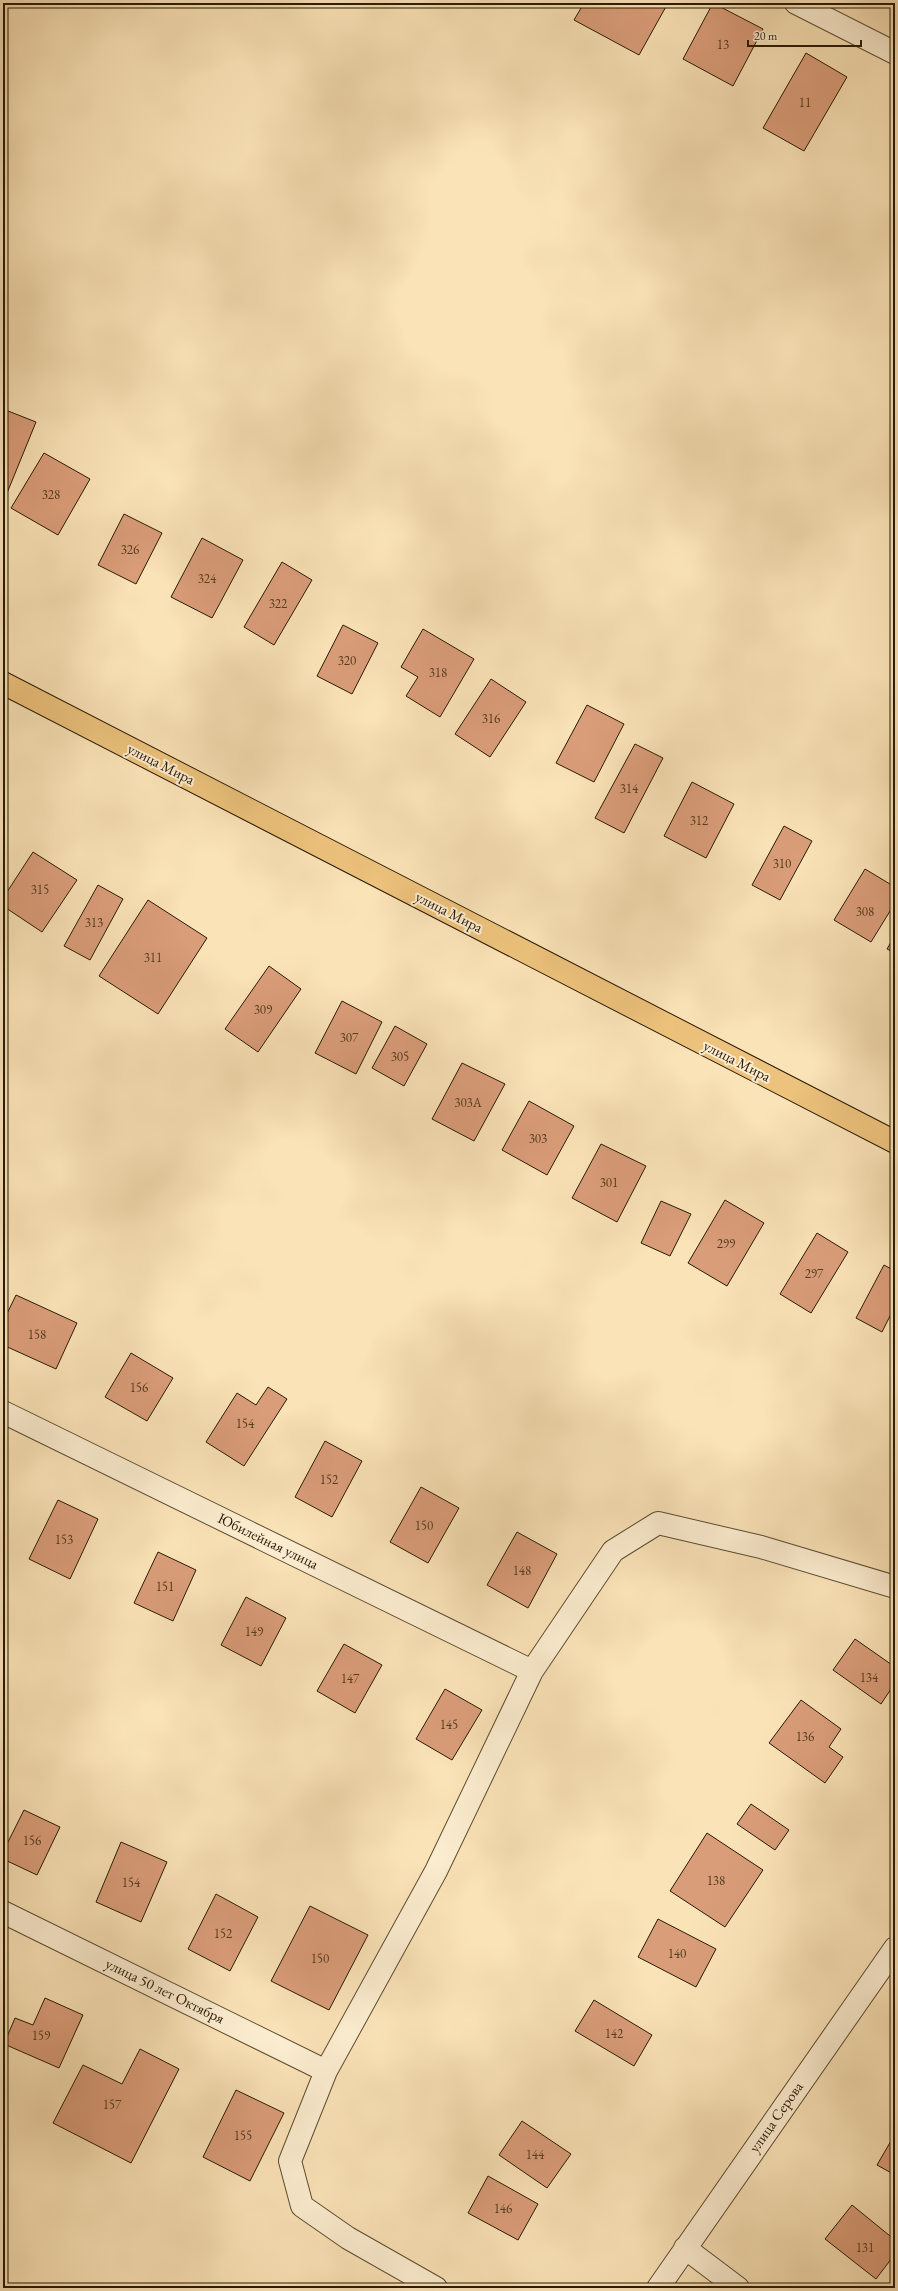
<svg xmlns="http://www.w3.org/2000/svg" width="898" height="2291" font-family="'EB Garamond',serif">
  <style>
    .building { fill: #da9d79; stroke: #291a04 }
    .lines { fill: none; stroke-linecap: round; stroke-linejoin: round }
    .street-casing { stroke: #5d4c31; stroke-width: 24 }
    .primary-casing { stroke: #291a04; stroke-width: 24 }
    .street { stroke: #fcedd0; stroke-width: 22 }
    .primary { stroke: #edc27c; stroke-width: 22 }
    .labels { text-anchor: middle; stroke-width: 4; stroke-linejoin: round; paint-order: stroke }
    .number-label { font-size: 13px; fill: #553b21 }
    .street-label { font-size: 15px; fill: #291a04; stroke: #fcedd0 }
  </style>
  <rect width="100%" height="100%" fill="#fae3b7"/>
  <filter id="stains"><feTurbulence type="fractalNoise" baseFrequency=".005" numOctaves="4"/><feColorMatrix values="0 0 0 0 .2 0 0 0 0 .09 0 0 0 0 .02 0 0 0 .5 -.17"/></filter>
  <radialGradient id="worn" r=".72"><stop offset=".6" stop-color="#630" stop-opacity="0"/><stop offset="1" stop-color="#630" stop-opacity=".3"/></radialGradient>
  <path class="building" d="M584,3H668L639,55L574,20Z
    M713,3L763,29L733,86L683,59Z
    M806,53L847,77L804,151L763,128Z
    M3,409L36,422L5,498L3,497Z
    M44,453L90,479L58,535L11,508Z
    M124,514L162,533L136,584L98,565Z
    M202,538L243,560L212,618L171,597Z
    M282,562L312,580L274,645L244,627Z
    M343,625L378,643L352,694L317,676Z
    M423,629L474,659L440,717L406,696L418,677L401,667Z
    M491,679L526,702L490,757L455,734Z
    M587,705L624,724L594,782L556,763Z
    M635,744L663,758L624,833L595,818Z
    M692,782L734,804L706,858L664,836Z
    M784,826L812,841L780,900L752,885Z
    M33,852L77,880L42,932L3,906V898Z
    M865,869L895,887V903L871,942L834,920Z
    M98,885L123,899L90,960L64,946Z
    M148,900L207,938L158,1014L99,976Z
    M895,935V953L887,949Z
    M269,966L301,989L258,1052L225,1029Z
    M342,1001L382,1022L356,1074L315,1053Z
    M395,1026L427,1044L404,1086L372,1068Z
    M462,1063L505,1084L474,1141L432,1119Z
    M529,1101L574,1126L547,1175L502,1150Z
    M601,1144L646,1166L617,1222L572,1198Z
    M725,1200L764,1223L727,1286L688,1263Z
    M661,1201L691,1214L670,1256L641,1243Z
    M817,1233L848,1252L811,1313L780,1294Z
    M884,1265L895,1271V1306L882,1332L856,1318Z
    M16,1295L77,1323L56,1369L3,1345V1322Z
    M131,1353L173,1378L147,1421L105,1397Z
    M268,1387L287,1399L244,1466L206,1442L237,1393L256,1405Z
    M325,1441L362,1461L332,1517L295,1497Z
    M421,1487L459,1508L428,1563L390,1542Z
    M58,1500L98,1519L70,1579L29,1559Z
    M517,1532L557,1554L528,1608L487,1585Z
    M158,1552L196,1570L173,1621L134,1603Z
    M246,1597L286,1618L261,1666L221,1645Z
    M855,1639L895,1667V1683L881,1704L833,1670Z
    M344,1644L382,1665L355,1713L317,1691Z
    M445,1689L482,1710L452,1760L416,1739Z
    M801,1700L841,1729L829,1747L843,1757L825,1783L769,1743Z
    M751,1804L789,1830L775,1850L737,1824Z
    M24,1810L60,1827L37,1875L3,1859V1852Z
    M707,1833L763,1870L725,1927L670,1891Z
    M121,1842L167,1862L141,1922L96,1902Z
    M216,1894L258,1917L230,1971L188,1949Z
    M310,1906L368,1935L329,2010L271,1981Z
    M658,1919L716,1949L696,1987L638,1957Z
    M45,1998L83,2015L59,2068L4,2044L15,2018L33,2025Z
    M594,2000L652,2035L634,2066L575,2031Z
    M140,2049L179,2069L131,2163L53,2123L83,2065L122,2084Z
    M236,2090L284,2113L250,2181L203,2157Z
    M522,2121L571,2154L547,2188L499,2155Z
    M895,2134V2175L877,2165Z
    M488,2176L538,2204L518,2240L468,2213Z
    M852,2205L895,2240V2254L876,2279L825,2239Z"/>
  <g class="lines">
    <defs>
      <path id="street" d="M796,3L895,53
        M3,1412L532,1671
        M3,1912L326,2071
        M685,2248L738,2288
        M436,2288L348,2238L302,2206L290,2161L326,2071L436,1871L532,1671L613,1551L658,1523L761,1547L895,1587
        M658,2288L895,1948"/>
      <path id="primary" d="M3,683L895,1142"/>
    </defs>
    <use href="#street" class="street-casing"/>
    <use href="#primary" class="primary-casing"/>
    <use href="#street" class="street"/>
    <use href="#primary" class="primary"/>
  </g>
  <g class="labels">
    <g class="number-label">
      <text x="723" y="49">13</text>
      <text x="805" y="107">11</text>
      <text x="51" y="499">328</text>
      <text x="130" y="554">326</text>
      <text x="207" y="583">324</text>
      <text x="278" y="608">322</text>
      <text x="347" y="665">320</text>
      <text x="438" y="677">318</text>
      <text x="491" y="723">316</text>
      <text x="629" y="793">314</text>
      <text x="699" y="825">312</text>
      <text x="782" y="868">310</text>
      <text x="40" y="894">315</text>
      <text x="865" y="916">308</text>
      <text x="94" y="927">313</text>
      <text x="153" y="962">311</text>
      <text x="263" y="1014">309</text>
      <text x="349" y="1042">307</text>
      <text x="400" y="1061">305</text>
      <text x="468" y="1107">303А</text>
      <text x="538" y="1143">303</text>
      <text x="609" y="1187">301</text>
      <text x="726" y="1248">299</text>
      <text x="814" y="1278">297</text>
      <text x="37" y="1339">158</text>
      <text x="139" y="1392">156</text>
      <text x="245" y="1428">154</text>
      <text x="329" y="1484">152</text>
      <text x="424" y="1530">150</text>
      <text x="64" y="1544">153</text>
      <text x="522" y="1575">148</text>
      <text x="165" y="1591">151</text>
      <text x="254" y="1636">149</text>
      <text x="869" y="1682">134</text>
      <text x="350" y="1683">147</text>
      <text x="449" y="1729">145</text>
      <text x="805" y="1741">136</text>
      <text x="32" y="1845">156</text>
      <text x="716" y="1885">138</text>
      <text x="131" y="1887">154</text>
      <text x="223" y="1938">152</text>
      <text x="677" y="1958">140</text>
      <text x="320" y="1963">150</text>
      <text x="614" y="2038">142</text>
      <text x="41" y="2040">159</text>
      <text x="112" y="2109">157</text>
      <text x="243" y="2140">155</text>
      <text x="535" y="2159">144</text>
      <text x="503" y="2213">146</text>
      <text x="865" y="2252">131</text>
    </g>
    <g class="street-label">
      <text transform="translate(161 764) rotate(27)" y="5">улица Мира</text>
      <text transform="translate(449 912) rotate(27)" y="5">улица Мира</text>
      <text transform="translate(737 1061) rotate(27)" y="5">улица Мира</text>
      <text transform="translate(268 1541) rotate(26)" y="5">Юбилейная улица</text>
      <text transform="translate(165 1991) rotate(26)" y="5">улица 50 лет Октября</text>
      <text transform="translate(776 2117) rotate(-55)" y="5">улица Серова</text>
    </g>
  </g>
  <rect width="898" height="2291" fill="none" stroke="#fae3b7" stroke-width="16"/>
  <rect x="4" y="4" width="890" height="2283" fill="none" stroke="#291a04" stroke-width="2"/>
  <rect x="8" y="8" width="882" height="2275" fill="none" stroke="#291a04"/>
  <path d="M748 40v6h113v-6" fill="none" stroke="#291a04" stroke-width="2"/>
  <text x="754" y="40" font-size="12" fill="#291a04" stroke="#fcedd0" stroke-width="3" paint-order="stroke">20 m</text>
  <rect width="100%" height="100%" filter="url(#stains)"/>
  <rect width="100%" height="100%" fill="url(#worn)"/>
</svg>
